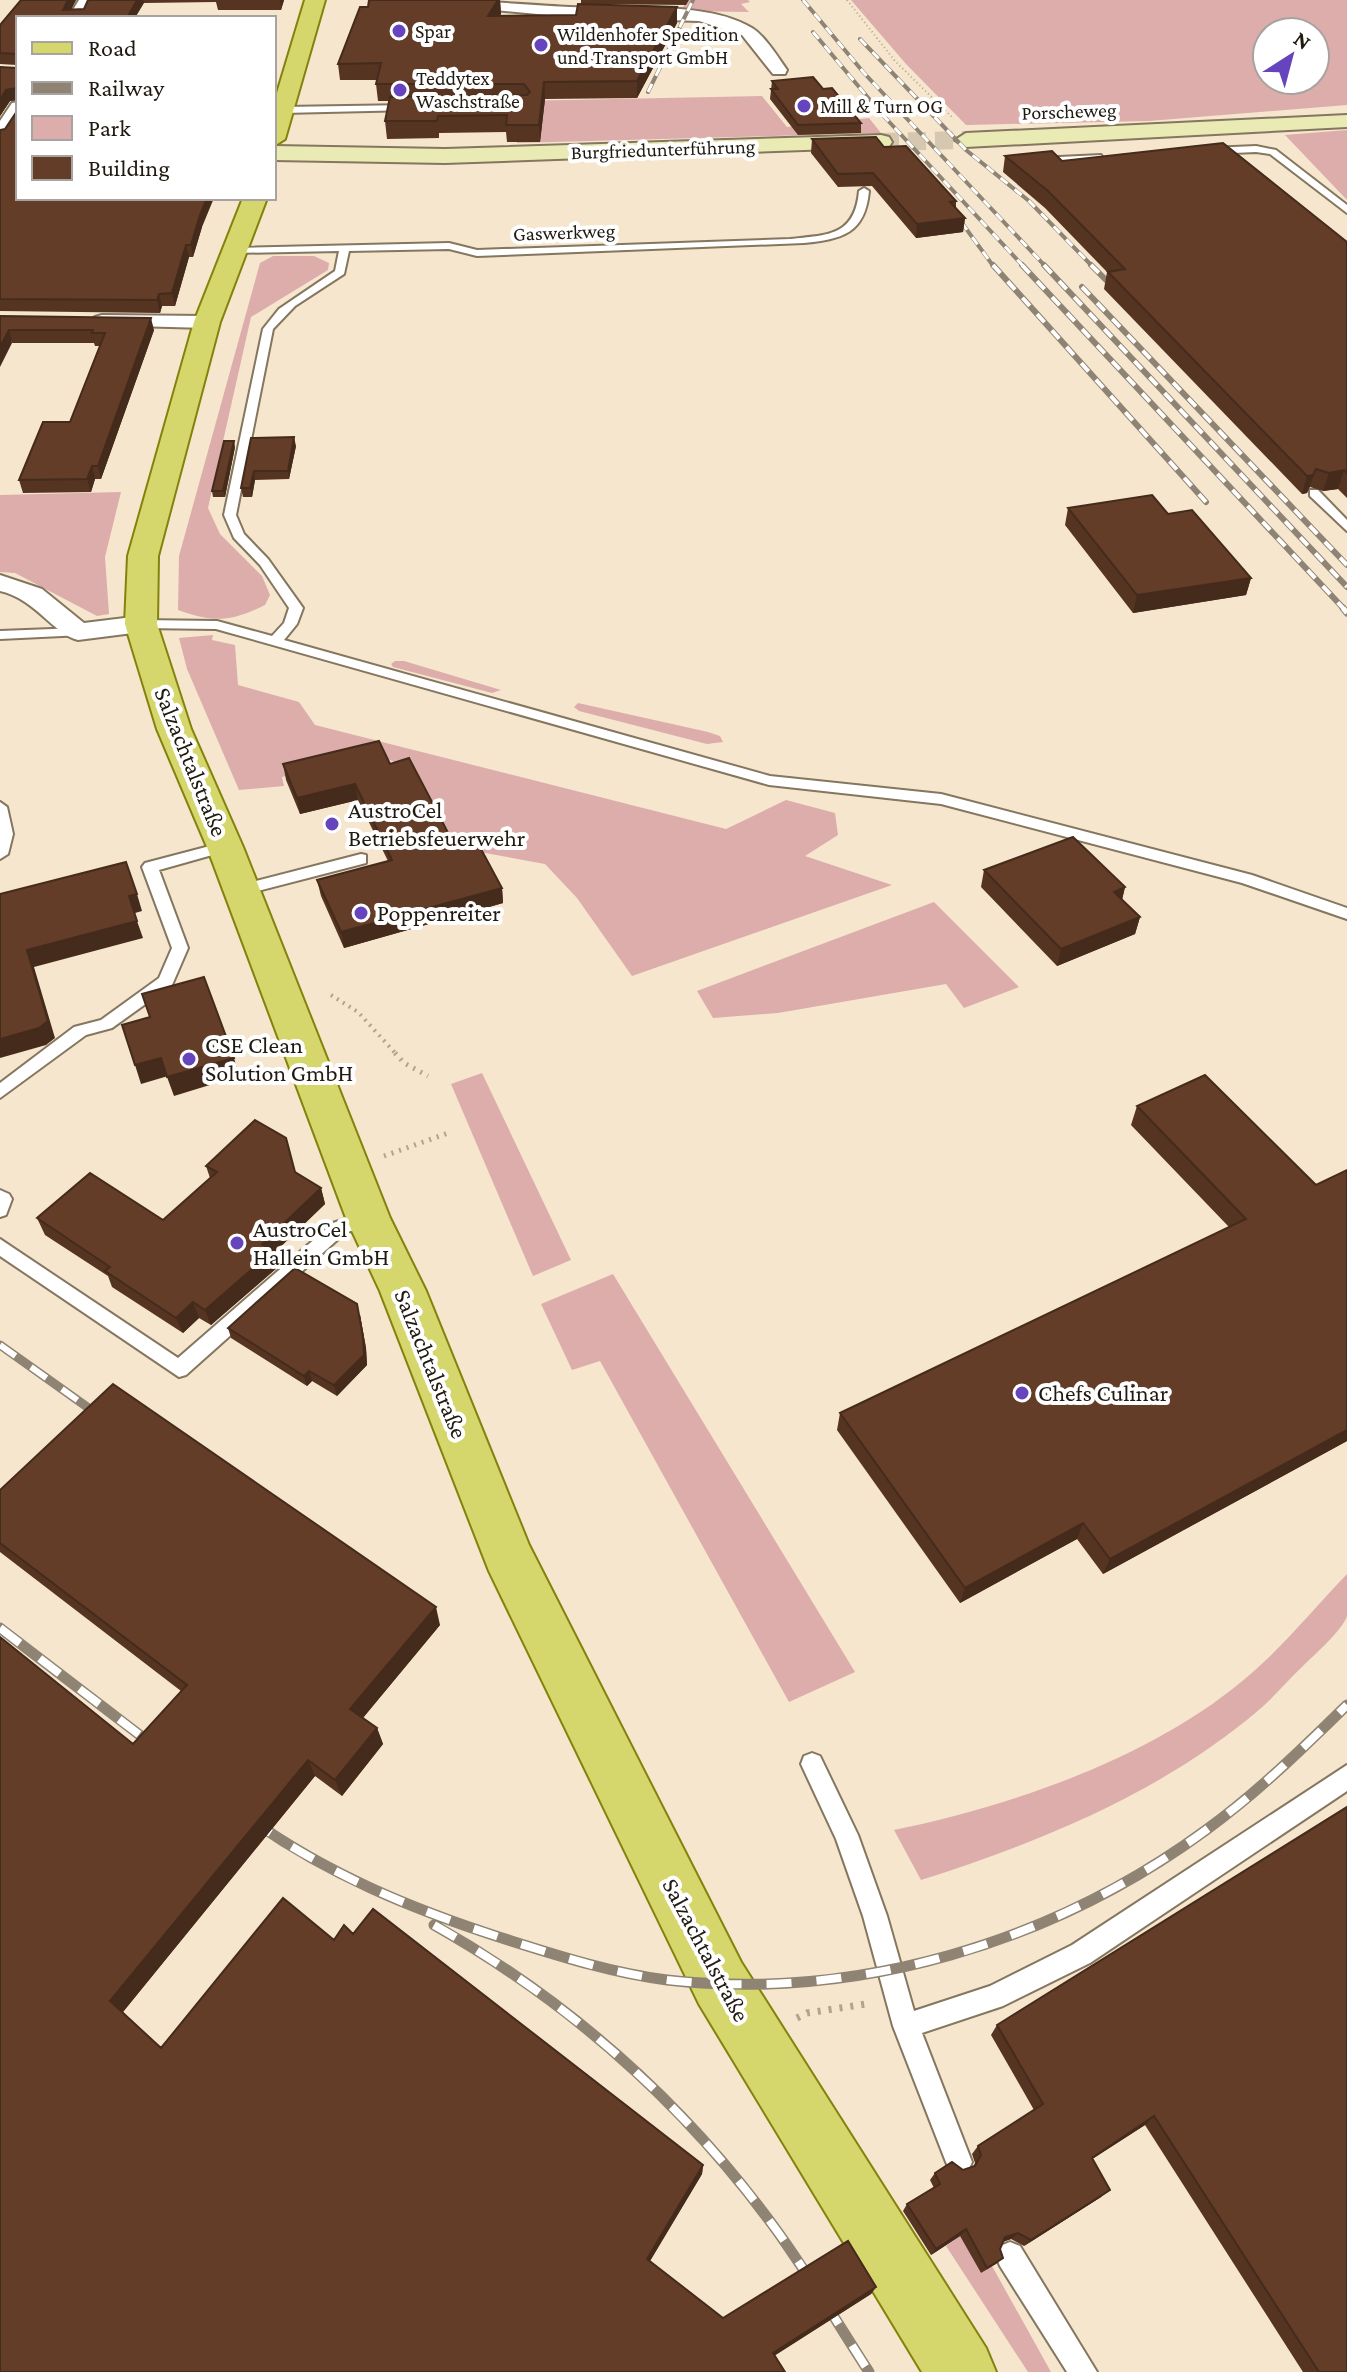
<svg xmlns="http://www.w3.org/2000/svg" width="1347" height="2372" font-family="'Crimson Pro',serif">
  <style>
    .green { fill: #dcadab; fill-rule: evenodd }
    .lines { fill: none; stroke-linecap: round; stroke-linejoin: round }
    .street-tunnel { stroke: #d6c7b1; stroke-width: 18; stroke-dasharray: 18 9; stroke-linecap: butt }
    .lane-casing { stroke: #84765f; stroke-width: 4 }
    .street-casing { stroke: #84765f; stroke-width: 4 }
    .secondary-casing { stroke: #84765f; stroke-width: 4 }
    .primary-casing { stroke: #83820c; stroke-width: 4 }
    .path-far3 { stroke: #b0a490; stroke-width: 2; stroke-dasharray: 1 3; stroke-linecap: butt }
    .path-far2 { stroke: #b0a490; stroke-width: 4; stroke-dasharray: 2 5; stroke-linecap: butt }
    .path-far1 { stroke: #b0a490; stroke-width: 5; stroke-dasharray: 2 6; stroke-linecap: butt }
    .path { stroke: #b0a490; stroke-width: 7; stroke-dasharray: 3 8; stroke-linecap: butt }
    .lane { fill: #fff; fill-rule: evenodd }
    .street { fill: #fff; fill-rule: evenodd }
    .secondary { fill: #eaeab5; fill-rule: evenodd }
    .primary { fill: #d5d66b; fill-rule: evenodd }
    .rail-far4-casing { stroke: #8f8473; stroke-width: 4 }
    .rail-far3-casing { stroke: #8f8473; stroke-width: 6 }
    .rail-far2-casing { stroke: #8f8473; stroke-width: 7 }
    .rail-far1-casing { stroke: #8f8473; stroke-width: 9 }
    .rail-casing { stroke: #8f8473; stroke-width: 11 }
    .rail-far4 { stroke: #fff; stroke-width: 3; stroke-dasharray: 9; stroke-linecap: butt }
    .rail-far3 { stroke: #fff; stroke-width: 4; stroke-dasharray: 11; stroke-linecap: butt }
    .rail-far2 { stroke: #fff; stroke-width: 5; stroke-dasharray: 15; stroke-linecap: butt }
    .rail-far1 { stroke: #fff; stroke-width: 6; stroke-dasharray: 19; stroke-linecap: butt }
    .rail { stroke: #fff; stroke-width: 8; stroke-dasharray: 25; stroke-linecap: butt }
    .wall { fill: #553422 }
    .shaded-wall { fill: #452b1c }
    .building { fill: #633d28; stroke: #452b1c; stroke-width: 2 }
    .poi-dot { fill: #6544bd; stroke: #fff; stroke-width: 3 }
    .labels { text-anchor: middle; stroke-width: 8; stroke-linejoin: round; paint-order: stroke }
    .far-poi-label { font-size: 20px; fill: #201a11; stroke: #fff; text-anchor: start }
    .far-street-label { font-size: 20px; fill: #201a11; stroke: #fff }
    .street-label { font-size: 24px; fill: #201a11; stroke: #fff }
    .poi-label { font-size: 24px; fill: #201a11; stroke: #fff; text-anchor: start }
  </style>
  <rect width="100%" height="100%" fill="#f6e6cd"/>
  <path class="green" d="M687,0H748L750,2L741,4L749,12L681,11Z
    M851,0H1347V105L1149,121L966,125L906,64ZM1267,32H1315V80H1267Z
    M762,96L787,127L869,118L881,133L517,143L518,101Z
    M1347,130V200L1285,135Z
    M273,256H314L329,263L328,270L251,317L208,508L220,534L262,576L270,595L265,605C231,622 213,623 178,610L179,556L260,263Z
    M121,492L105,557L109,614L97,616L15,573L0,572V495Z
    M213,635L212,640L235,645L238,685L299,702L315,725L726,829L786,800L835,813L838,835L805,856L892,885L632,976L577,898L545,864L458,848L415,771L376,754L282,777L284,786L239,790L187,669L179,638Z
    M395,661H404L501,690L492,693L393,667L391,664Z
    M578,703L708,732L720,736L723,742L707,744L579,711L574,707Z
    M934,902L1019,987L964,1008L946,984L778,1013L713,1018L697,991Z
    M482,1073L571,1260L533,1276L451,1084Z
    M613,1274L855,1672L789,1702L600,1361L572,1370L541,1304Z
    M1347,1574C1347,1586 1347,1605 1347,1616C1342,1631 1314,1655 1303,1666C1288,1680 1275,1696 1260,1709C1163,1792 1041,1842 921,1880L894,1830C1016,1805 1160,1755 1254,1671C1287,1642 1316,1606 1347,1574Z
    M960,2236L981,2273L992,2266L1051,2372H1028L946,2246Z"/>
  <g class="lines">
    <path class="street-tunnel" d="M881,142L966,140"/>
    <defs>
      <path id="lane" d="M410,105L413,110L283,113L279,110L283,107Z
        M1256,146L1276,150L1347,205V213L1270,154L1256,152L1210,154L1205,151L1210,148Z
        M1101,155L1104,160L1038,164L1033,161L1038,158Z
        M864,188L869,191C865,234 842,239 804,243L477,256L449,249L349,251L344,274L295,306L273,329L236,515L244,534L268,559L303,608L297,624L284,640L770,776L941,794L1252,875L1347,908V919L1242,883L941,804L769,785L216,629L141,628L134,624L141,620L217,621L272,636L284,623L289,608L260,565L234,538L224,515L263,329L279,309L335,271L339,251L236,253L231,250L232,248L449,243L477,250L790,239C828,235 855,236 859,191Z
        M1310,490H1318L1347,520V531L1310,496Z
        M78,628L85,632L83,635L0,639V631Z
        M0,802L7,807L13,834L8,854L0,859Z
        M225,842L230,844V850L159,870L188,948L172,985L112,1028L86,1035L0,1098V1083L74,1027L101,1020L159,978L172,948L142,867L145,863Z
        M361,854L366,855V863L242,895L234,890L237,886Z
        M0,1190L9,1194L12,1199L6,1215L0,1217Z
        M368,1211L374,1213L377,1218L374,1223L345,1233L186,1375L179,1377L0,1256V1239L178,1358L333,1223Z
        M812,1753L820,1756L858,1835L887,1916L914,2011L990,1986L1072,1945L1347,1765V1791L1090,1963L1003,2006L922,2033L972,2162L968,2171L959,2175L950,2171L946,2162L893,2026L863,1916L836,1839L801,1764L804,1756Z
        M1010,2242L1020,2246L1097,2372H1067L1000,2266L996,2256L1000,2246Z"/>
      <path id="street" d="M79,0H95L84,18H68Z
        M434,0C480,0 524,5 570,7C623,10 706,0 752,28C765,36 778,57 787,70L785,74H773L742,35L699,21L569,17L442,5Z
        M18,102V121L6,139L0,140V121L12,103Z
        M102,315L207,316L218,322L207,328L95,325L91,321L95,317Z
        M0,575L42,589L84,623L141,616L150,618L154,624L150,630L141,632L78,640C53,634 36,599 0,591Z"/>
      <path id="secondary" d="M1347,115V127L966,147L955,140L966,133Z
        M881,135L889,137L892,142L889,147L445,163L274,160V146L445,149Z"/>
      <path id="primary" d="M305,0H325L285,139L274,146V103Z
        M243,198H267L220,322L158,556L157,624L191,729L243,847L390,1218L426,1291L529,1545L741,1962L986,2348L996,2372H922L699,2004L489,1571L380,1291L346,1218L207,847L157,729L125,624L128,556L194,322Z"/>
    </defs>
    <use href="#lane" class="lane-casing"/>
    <use href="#street" class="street-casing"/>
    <use href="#secondary" class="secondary-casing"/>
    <use href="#primary" class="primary-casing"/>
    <path class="path-far3" d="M847,0L895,61L953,118"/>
    <path class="path-far2" d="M331,995L358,1012L397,1055"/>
    <path class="path-far1" d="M395,1053L404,1063L428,1076
      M384,1156L451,1132"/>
    <path class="path" d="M797,2018L807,2013L866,2004"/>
    <use href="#lane" class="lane"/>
    <use href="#street" class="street"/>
    <use href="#secondary" class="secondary"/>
    <use href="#primary" class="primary"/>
    <defs>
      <path id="rail-far4" d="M803,0L864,73L1046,267
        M813,32L880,112L1024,267
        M860,39L966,150L1029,201L1093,267
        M648,92L693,0
        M951,208L994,267"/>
      <path id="rail-far3" d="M993,265L1206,502
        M1022,265L1345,610
        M1044,265L1347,587
        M1091,265L1114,288
        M1082,287L1347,565"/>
      <path id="rail-far2" d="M1343,608L1347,613"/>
      <path id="rail-far1" d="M0,1345L104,1419"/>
      <path id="rail" d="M0,1628L158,1749
        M250,1819C327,1874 412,1909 502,1938C556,1955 611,1973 667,1980C857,2001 1052,1943 1206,1830C1257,1793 1302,1749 1347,1705
        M434,1925C565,1999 679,2099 769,2220C805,2268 836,2321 869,2372"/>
    </defs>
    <use href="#rail-far4" class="rail-far4-casing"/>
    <use href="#rail-far3" class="rail-far3-casing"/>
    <use href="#rail-far2" class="rail-far2-casing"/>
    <use href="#rail-far1" class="rail-far1-casing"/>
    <use href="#rail" class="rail-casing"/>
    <use href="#rail-far4" class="rail-far4"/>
    <use href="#rail-far3" class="rail-far3"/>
    <use href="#rail-far2" class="rail-far2"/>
    <use href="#rail-far1" class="rail-far1"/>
    <use href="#rail" class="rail"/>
  </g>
  <path class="wall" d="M21,0H76L71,9H84L88,0H284L281,10H218L216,2L144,3L18,18L202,227L193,257H189L175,306H162L160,313L0,311V130L5,129L17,111V100L10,101L0,116V67L17,68V65L0,64V25Z
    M369,0H500L501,14L499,16L576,15L677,7V23L637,98L545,99L540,142H507L506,132L439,133V138L387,139L385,121L390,101H378L376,84L377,80H340L338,64L368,7Z
    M581,0H689L686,5L581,4Z
    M772,81L823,89L861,123V133L798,135L770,99Z
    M812,139L884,147L956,201V208L965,218L963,232L916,238L872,186L838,187L811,153Z
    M1005,156L1062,161L1347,242V498L1338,489L1323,491L1310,487L1307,493L1302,494L1104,289L1107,272L1045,208L1003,172Z
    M0,316L154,330L101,479H95L91,492L23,493L19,480L70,422L100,346H95L94,343H12Z
    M251,438L296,446L289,479L255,480L252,497H243L241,488Z
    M235,447L225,497H213L212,491Z
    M1068,508L1168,514L1251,578L1246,595L1133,613L1065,525Z
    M283,764H390L454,844L502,888L503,903L344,948L321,896L317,880L388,861L358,800L300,814L286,780Z
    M984,870L1125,887L1122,900L1140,917L1135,934L1057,966L981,887Z
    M1137,1106L1316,1185L1347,1170V1441L1103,1574L1077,1539L960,1603L837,1430L840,1413L1229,1227L1131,1125Z
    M206,1166L295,1172L321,1188L325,1204L274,1253L278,1267L211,1325L199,1318L183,1333L112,1287L108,1276L45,1235L37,1218L163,1220L210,1178Z
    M360,1315L366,1348L367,1365L337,1396L312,1381L307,1386L231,1338L228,1328Z
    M0,1490L440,1625L363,1718L377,1728L383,1744L342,1796L315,1776L123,2012L161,2048L334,1940L353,1934L703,2165L702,2174L650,2261L723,2318L876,2287L871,2294L775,2355L0,2372L133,1744L181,1691L0,1552Z
    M1347,1807V2372H1303L1145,2125L1092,2159L1101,2197L1024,2246L1011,2239L1003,2242L1000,2249L1003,2258L996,2264L981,2273L960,2236L931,2255L903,2211L907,2204L934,2188L930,2180L935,2173L963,2170L973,2167L975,2163L972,2154L978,2146L1034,2110L991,2035L997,2025Z"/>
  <path class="shaded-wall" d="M68,0H76L67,18L63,10Z
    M137,0H143L144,3L135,18H127Z
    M280,0H284L281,10Z
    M498,0H500L501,14L489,32L488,16Z
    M677,7V23L637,98V81Z
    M544,82L545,99L540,142L539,125Z
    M17,88L18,100L10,101L0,116V100L6,90Z
    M207,198H214L202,227L193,257L191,245L200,215Z
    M965,218L963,232L916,238L917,224Z
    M186,245L189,257L175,306L172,293Z
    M159,294L162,306L160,313L157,300Z
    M151,318L154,330L101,479L98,466Z
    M9,330L12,343L0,367V347Z
    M294,437L296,446L289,479L288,471Z
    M234,441L235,447L225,497L223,491Z
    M92,466L95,479L91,492L87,479Z
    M1316,469L1307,493L1302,494L1307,476Z
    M1344,470L1338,489L1323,491L1329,473Z
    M254,471L255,480L252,497L250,488Z
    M1251,578L1246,595L1133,613L1137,595Z
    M355,784L358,800L300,814L297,798Z
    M1125,887L1121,904L1114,892Z
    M502,888L503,903L344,948L341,932Z
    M137,894L142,911L135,913L129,896Z
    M1140,917L1135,934L1057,966L1061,949Z
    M137,921L143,938L34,967L55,1038L46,1045L0,1058V1039L27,950Z
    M161,1058L168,1076L141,1084L135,1065Z
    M234,1058L239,1076L174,1096L167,1077Z
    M321,1188L325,1204L274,1253L278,1267L211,1325L205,1310L262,1244Z
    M193,1302L199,1318L183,1333L176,1318Z
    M360,1315L366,1348L367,1365L337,1396L334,1385Z
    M309,1371L312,1381L307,1386L304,1376Z
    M1347,1430V1441L1103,1574L1110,1559Z
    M1083,1523L1077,1539L960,1603L965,1588Z
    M436,1607L440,1625L356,1726L350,1709Z
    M377,1728L383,1744L342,1796L335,1780Z
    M308,1760L315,1776L122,2013L110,2001Z
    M1154,2116L1145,2125L1083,2165L1092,2158Z
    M703,2165L702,2174L647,2266V2259Z
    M1110,2190L1101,2197L1024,2246L1031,2240Z
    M966,2229L960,2236L931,2255L936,2249Z
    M1018,2233L1011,2239L999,2243L1005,2237Z
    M876,2287L871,2294L771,2358L773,2353Z"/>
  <path class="building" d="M21,0H68L63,10L84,9L88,0H137L127,18H18V198H207L200,215L191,245H186L172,293L159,294L157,300L0,299V130L5,129L17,111V88L6,90L0,100V67L17,68V54L0,53V25Z
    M369,0H498L488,16L576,15L578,4L677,7L637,81L544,82L539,125H506L507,115L438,116L437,121H385L390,97L527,95L530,92L524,84H376L381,63L338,64L360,7H368Z
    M813,77L823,89L832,88L861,123L798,125L771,89H778L772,81Z
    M876,137L884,147L906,146L956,201L950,202L965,218L917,224L873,173L838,174L812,139Z
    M1223,143L1347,242V473L1344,470L1329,473L1316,469L1313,475L1307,476L1108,272L1125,269L1048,191L1005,156L1052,151L1062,161Z
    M0,316L151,318L98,466H92L87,479L19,480L43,422H70L105,333H92L93,330H9L0,347Z
    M294,437L288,471H254L250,488H241L251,438Z
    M224,441H234L223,491H212Z
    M1152,495L1168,514L1192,510L1251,578L1137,595L1068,508Z
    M379,741L390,764L409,758L454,844L475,838L502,888L341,932L317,880L392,860L355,784L297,798L283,764Z
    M1073,837L1125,887L1114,892L1140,917L1061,949L984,870Z
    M126,862L137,894L129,896L137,921L27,950L48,1021L39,1028L0,1039V894Z
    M204,977L234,1058L167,1077L161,1058L135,1065L122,1025L150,1017L142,994Z
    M1205,1075L1316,1185L1347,1170V1430L1110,1559L1083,1523L965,1588L840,1413L1246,1219L1137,1106Z
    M255,1120L286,1138L295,1172L321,1188L262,1244L273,1251L205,1310L193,1302L176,1318L105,1271L110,1267L37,1218L90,1173L163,1220L217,1172L206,1166Z
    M295,1268L357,1304L363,1337L364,1355L334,1385L309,1371L304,1376L228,1328Z
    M113,1384L436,1607L350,1709L377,1728L335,1780L308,1760L110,2001L161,2048L283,1898L334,1940L344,1925L353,1934L373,1909L703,2165L647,2259L723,2318L848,2241L876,2287L773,2353L785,2372H0V1637L133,1744L187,1685L0,1543V1490Z
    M1347,1807V2372H1319L1154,2116L1092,2158L1110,2190L1031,2240L1018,2233L1005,2237L1000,2249L1003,2258L987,2268L966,2229L936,2249L907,2204L940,2184L935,2173L952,2162L963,2170L975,2166L981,2155L978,2146L1043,2104L997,2025Z"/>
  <g class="poi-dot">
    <circle cx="399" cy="31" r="8"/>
    <circle cx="541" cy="45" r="8"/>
    <circle cx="400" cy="90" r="8"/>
    <circle cx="804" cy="106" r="8"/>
    <circle cx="332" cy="824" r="8"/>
    <circle cx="361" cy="913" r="8"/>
    <circle cx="189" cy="1059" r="8"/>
    <circle cx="237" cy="1243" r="8"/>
    <circle cx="1022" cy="1393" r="8"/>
  </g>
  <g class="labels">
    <g class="far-poi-label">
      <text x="415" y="38">Spar</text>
      <text x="557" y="41">Wildenhofer Spedition<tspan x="557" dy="23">und Transport GmbH</tspan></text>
      <text x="416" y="85">Teddytex<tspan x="416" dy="23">Waschstraße</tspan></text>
      <text x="820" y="113">Mill &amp; Turn OG</text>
    </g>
    <g class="far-street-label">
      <text transform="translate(1069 111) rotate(-2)" y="7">Porscheweg</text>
      <text transform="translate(663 149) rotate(-2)" y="7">Burgfriedunterführung</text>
      <text transform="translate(564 232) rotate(-2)" y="7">Gaswerkweg</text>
    </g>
    <g class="street-label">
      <text transform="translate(191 762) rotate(68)" y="8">Salzachtalstraße</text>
      <text transform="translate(431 1364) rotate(68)" y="8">Salzachtalstraße</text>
      <text transform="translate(706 1950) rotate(62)" y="8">Salzachtalstraße</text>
    </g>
    <g class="poi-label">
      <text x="348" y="818">AustroCel<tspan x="348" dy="28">Betriebsfeuerwehr</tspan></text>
      <text x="377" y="921">Poppenreiter</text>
      <text x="205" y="1053">CSE Clean<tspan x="205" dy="28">Solution GmbH</tspan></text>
      <text x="253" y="1237">AustroCel<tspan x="253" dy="28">Hallein GmbH</tspan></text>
      <text x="1038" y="1401">Chefs Culinar</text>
    </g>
  </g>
  <rect x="16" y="16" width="260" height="184" fill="#ffffff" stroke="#a6a3a0" stroke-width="2"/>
  <rect x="32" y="42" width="40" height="12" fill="#d5d66b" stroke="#a6a3a0" stroke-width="2"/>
  <text x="88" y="56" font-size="24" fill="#201a11">Road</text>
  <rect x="32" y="82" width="40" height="12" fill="#8f8473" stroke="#a6a3a0" stroke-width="2"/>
  <text x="88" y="96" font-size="24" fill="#201a11">Railway</text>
  <rect x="32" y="116" width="40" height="24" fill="#dcadab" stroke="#a6a3a0" stroke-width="2"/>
  <text x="88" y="136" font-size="24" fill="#201a11">Park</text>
  <rect x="32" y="156" width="40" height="24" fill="#633d28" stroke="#a6a3a0" stroke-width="2"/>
  <text x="88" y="176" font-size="24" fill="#201a11">Building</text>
  <g transform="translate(1291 56) rotate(36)"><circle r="38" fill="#ffffff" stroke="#a6a3a0" stroke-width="2"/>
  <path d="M0-6L14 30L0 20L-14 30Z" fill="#6544bd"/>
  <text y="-12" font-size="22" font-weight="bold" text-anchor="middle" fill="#201a11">N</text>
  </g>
</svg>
